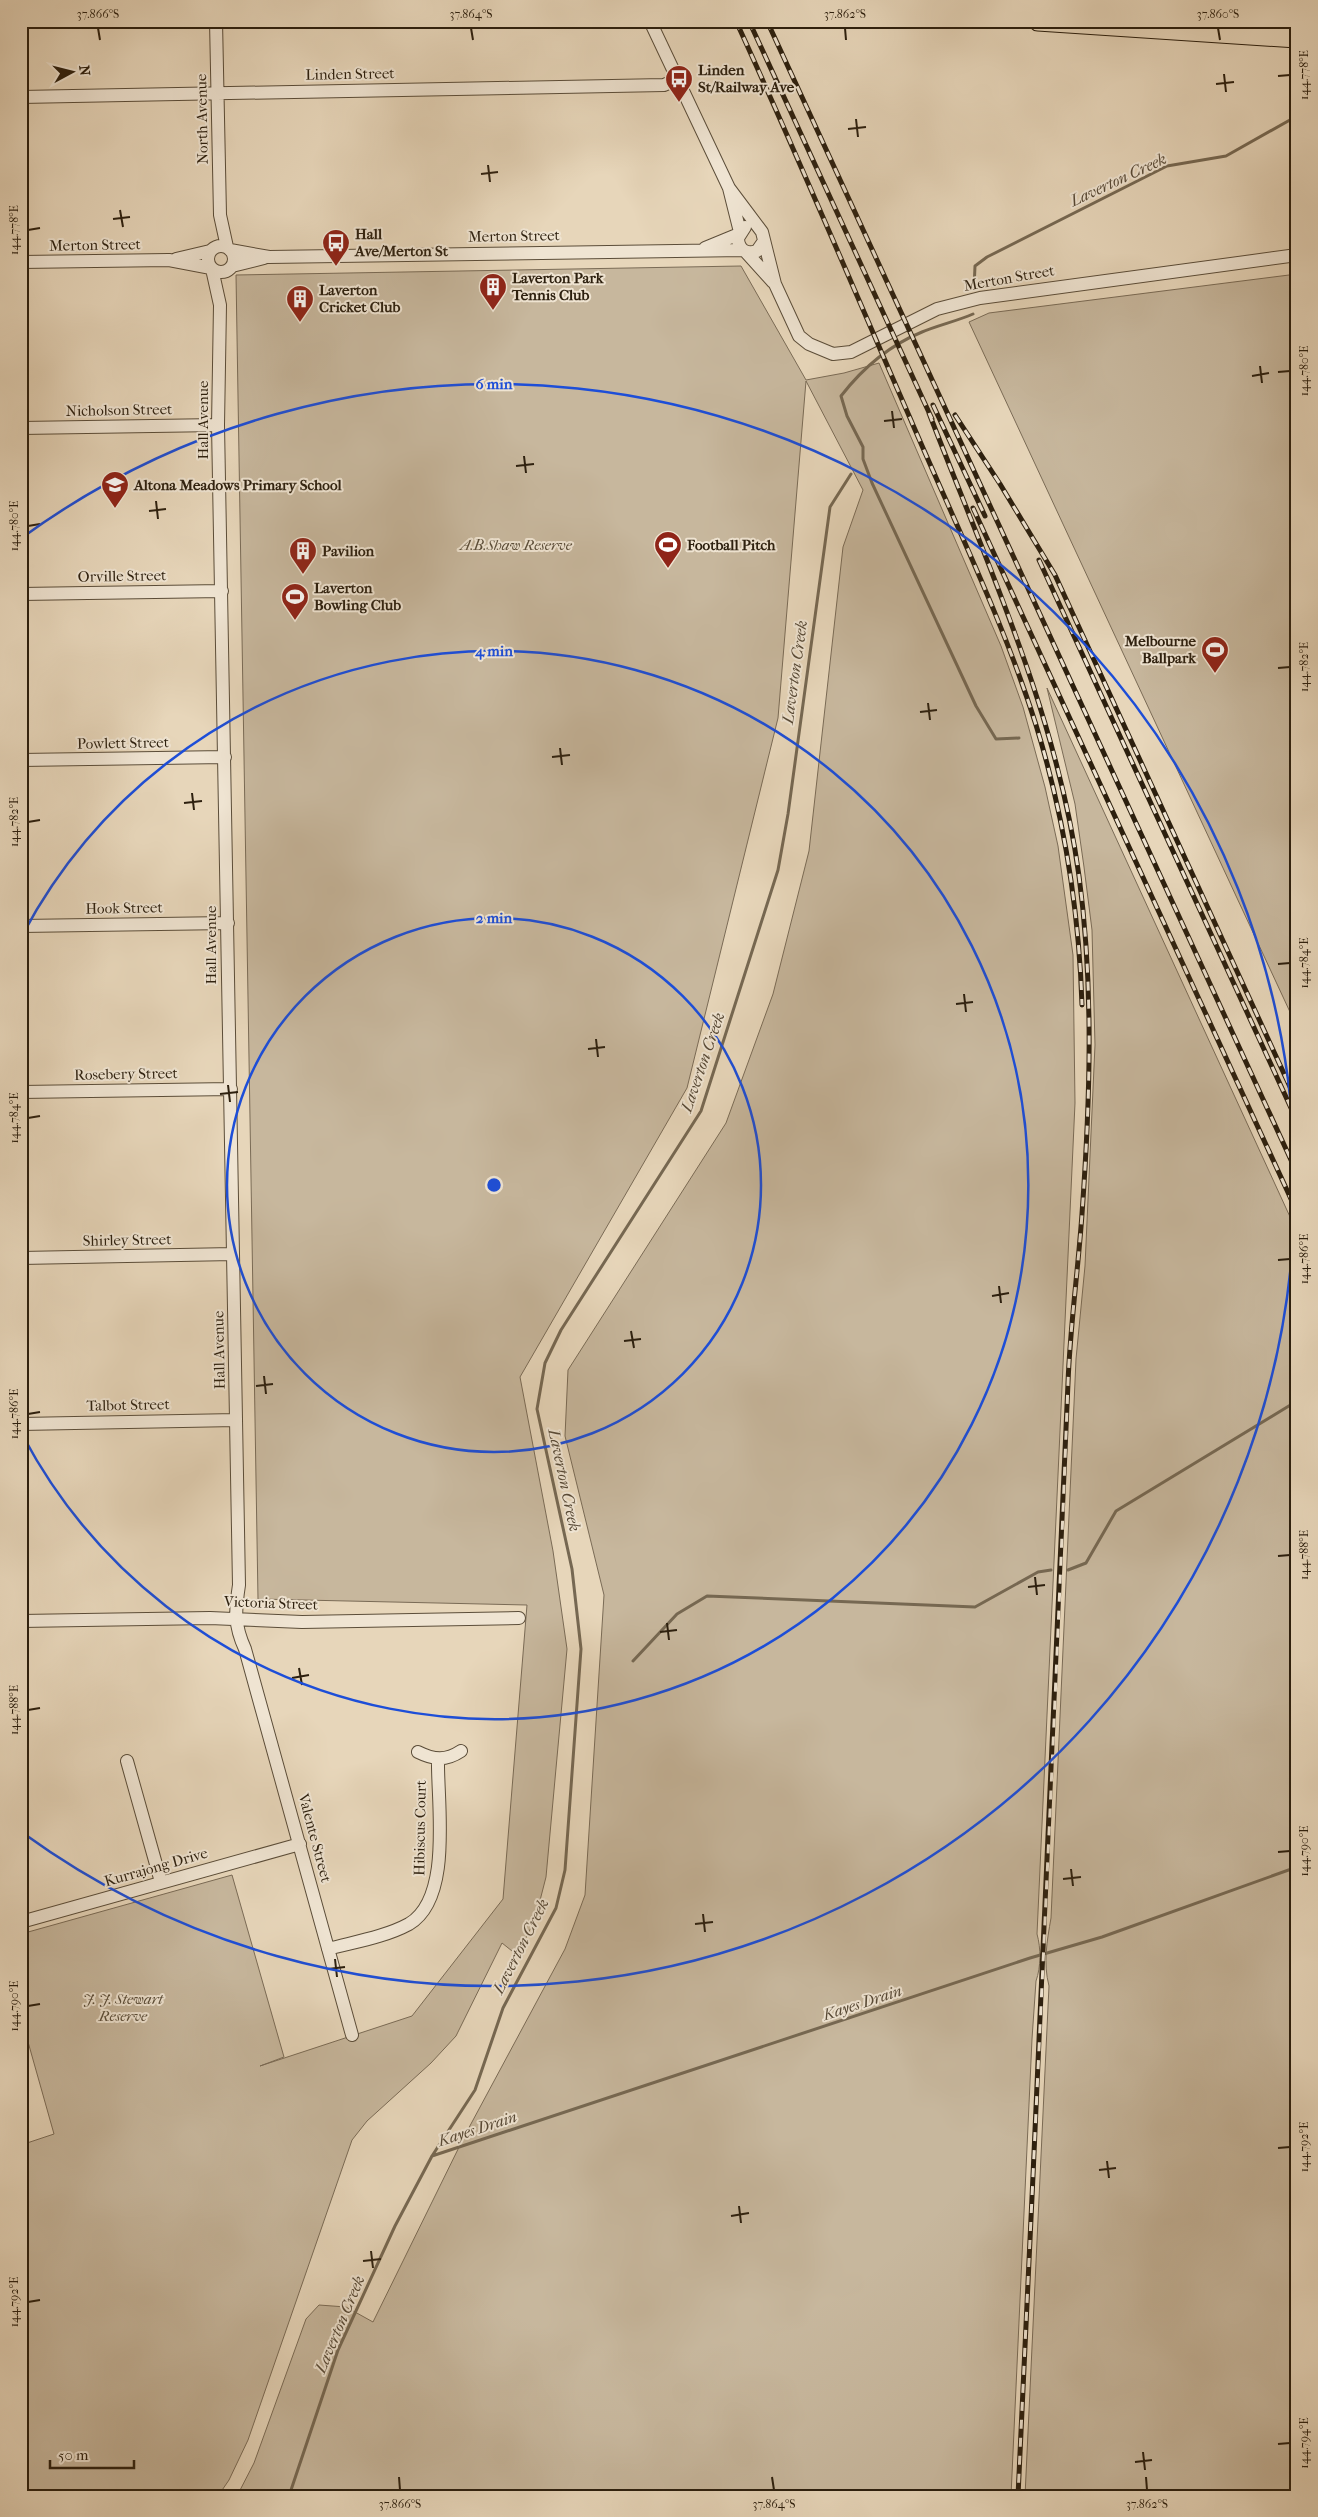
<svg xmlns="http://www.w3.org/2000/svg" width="1318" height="2517" font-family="'IM FELL French Canon',serif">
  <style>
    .green { fill: #c7b79d; stroke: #7a6b56 }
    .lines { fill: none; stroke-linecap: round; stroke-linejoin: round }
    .stream { stroke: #766852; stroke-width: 3 }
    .minor-casing { stroke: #5b4d39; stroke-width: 14 }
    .highway-casing { stroke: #2c1f0e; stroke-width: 21 }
    .minor { stroke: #efe4d2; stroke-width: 12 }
    .highway { stroke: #e7d6ba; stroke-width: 19 }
    .rail-casing { stroke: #2c1f0e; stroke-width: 5 }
    .rail { stroke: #efe4d2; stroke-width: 3; stroke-dasharray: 9; stroke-linecap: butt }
    .ticks { fill: none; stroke: #2c1f0e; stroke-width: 2 }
    .ring { fill: none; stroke: #1d4ed8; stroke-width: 2.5 }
    .labels { text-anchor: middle; stroke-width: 4; stroke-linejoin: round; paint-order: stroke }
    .poi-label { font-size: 15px; font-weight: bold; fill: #2c1f0e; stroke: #efe4d2; text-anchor: start }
    .street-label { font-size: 15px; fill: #2c1f0e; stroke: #efe4d2 }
    .park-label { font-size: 15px; font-style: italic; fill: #5a4d39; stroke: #efe4d2 }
    .water-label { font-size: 16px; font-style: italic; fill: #574936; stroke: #efe4d2 }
    .centre { fill: #1d4ed8; stroke: #efe4d2; stroke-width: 2.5 }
    .ring-label { font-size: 15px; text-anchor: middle; font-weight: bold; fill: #1d4ed8; stroke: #efe4d2; stroke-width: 4; stroke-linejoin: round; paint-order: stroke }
    .neatline { fill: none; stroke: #2c1f0e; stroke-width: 2 }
    .ticks-label { font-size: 12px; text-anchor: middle; fill: #2c1f0e }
  </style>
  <rect width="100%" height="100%" fill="#e7d6ba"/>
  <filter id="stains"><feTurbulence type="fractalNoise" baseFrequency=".004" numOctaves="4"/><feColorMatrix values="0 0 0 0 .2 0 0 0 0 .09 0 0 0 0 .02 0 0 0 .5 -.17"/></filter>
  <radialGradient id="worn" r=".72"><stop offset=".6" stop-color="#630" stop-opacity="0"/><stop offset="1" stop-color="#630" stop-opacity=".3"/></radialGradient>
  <path class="green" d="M741,266L806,380L844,373L879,363L1001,646L1023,707L1045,787L1058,846L1073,955L1075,1103L1037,1934C1041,1948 1041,1967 1036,1981L1032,2039L1011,2496H237L254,2463L306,2319L319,2305L346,2307L373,2322L465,2135L565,1949L585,1895L604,1595L565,1436L568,1370L726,1123L773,994L809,851L843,547L863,490L806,381L778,718L687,1088L520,1377L553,1551L567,1649L546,1877L535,1920L517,1955L502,1943L456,2036L431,2063L367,2121L352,2140L248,2440L229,2480L218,2496H21V2145L54,2134L21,2017V1934L232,1875L284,2057L260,2066L412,2016L503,1899L527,1605L258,1599L236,275Z
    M1297,274V1027L969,322L989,313Z
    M1047,688L1297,1232V2496H1025L1049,1986C1043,1963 1047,1941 1051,1918L1076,1359L1085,1266L1095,1045L1092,930L1084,867L1075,804Z"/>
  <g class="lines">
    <path class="stream" d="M974,289L975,266L987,257L1167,166L1226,156L1297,116
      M973,314C957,321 939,325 922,332C890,345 862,369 841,396L847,416L863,447V459L872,483L976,706L996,739L1019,738
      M1068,1570L1086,1563L1116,1511L1297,1401
      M633,1661L677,1614L707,1596L975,1607L1038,1572L1051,1570
      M432,2156L1030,1958L1102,1937L1297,1867
      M289,2496L338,2350L395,2226L432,2156L475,2090L503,2008L556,1908L565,1870L581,1649L572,1569L537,1409L545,1363L561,1330L701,1111L778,870L788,814L830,507L851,474"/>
    <defs>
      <path id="minor" d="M216,21L220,215L227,247
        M650,21L729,188L740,232
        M21,97L664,85L678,79
        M729,188L762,232L775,284L799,336L809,344L833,354L851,352L937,309L980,298L1297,255
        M745,227L738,238C738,249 746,255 757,251L764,241
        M208 259a13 13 0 1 1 26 0a13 13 0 1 1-26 0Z
        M705,248L739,234
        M230,250L269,257L743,250
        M745,251L773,282
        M176,259L210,251
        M21,262L169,260L211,268
        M232,266L264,258
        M212,269L220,305L218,425L239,1585C235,1611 234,1625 245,1649L352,2035
        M21,428L218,425
        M21,594L222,591
        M21,760L225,757
        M21,926L228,923
        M21,1092L231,1089
        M21,1258L233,1254
        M21,1424L236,1420
        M21,1621L210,1618L302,1622L519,1618
        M418,1752C434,1760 446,1761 461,1751
        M127,1761L161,1882
        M21,1922L300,1844
        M328,1949C354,1942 385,1937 409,1924C453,1898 437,1803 438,1759"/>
      <path id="highway" d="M1038,21L1297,38"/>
    </defs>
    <use href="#minor" class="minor-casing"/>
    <use href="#highway" class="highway-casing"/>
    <use href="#minor" class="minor"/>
    <use href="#highway" class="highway"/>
    <defs>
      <path id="rail" d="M736,21C796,152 852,285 910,418C953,519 1003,620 1036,725C1064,816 1079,911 1082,1005
        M749,21L932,419
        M767,21L1297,1173
        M933,405L985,516
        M929,413C987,564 1057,714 1079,876C1094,988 1090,1102 1082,1214C1078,1271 1070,1327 1068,1383C1054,1754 1035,2125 1018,2496
        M955,415L1000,484L1055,575L1297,1102
        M973,508L1297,1212
        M1039,560L1297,1121"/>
    </defs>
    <use href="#rail" class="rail-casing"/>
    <use href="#rail" class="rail"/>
  </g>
  <path class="ticks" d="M98,28L100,40M471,28L473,40M845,28L846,40M1218,28L1220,40M1224,74L1226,92M1278,76L1290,75M1216,84L1234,82M856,119L858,137M848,129L866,127M488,165L490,182M481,174L498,172M120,210L123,227M113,219L130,217M28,230L40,228M1260,366L1262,383M1278,372L1290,371M1252,376L1269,373M892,411L894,428M884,421L902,419M524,456L526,473M516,466L534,464M156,501L158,519M149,511L166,509M28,526L40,524M1278,668L1290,667M928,703L930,720M920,712L937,710M560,748L562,765M552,757L570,755M192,793L194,810M184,803L202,801M28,822L40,820M1278,964L1290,963M964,994L966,1012M956,1004L973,1002M596,1039L598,1057M588,1049L605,1047M228,1085L230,1102M220,1094L238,1092M28,1118L40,1116M1278,1260L1290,1259M999,1286L1001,1303M992,1296L1009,1293M631,1331L634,1348M624,1341L641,1339M264,1376L266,1394M256,1386L273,1384M28,1414L40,1412M1278,1556L1290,1555M1035,1577L1037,1595M1028,1587L1045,1585M667,1623L669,1640M660,1632L677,1630M299,1668L302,1685M292,1678L309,1675M28,1710L40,1708M1278,1852L1290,1851M1071,1869L1073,1886M1063,1879L1081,1877M703,1914L705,1932M695,1924L713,1922M335,1959L337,1977M328,1969L345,1967M28,2006L40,2004M1278,2148L1290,2147M1107,2161L1109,2178M1099,2170L1116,2168M739,2206L741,2223M731,2216L749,2213M371,2251L373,2268M363,2261L381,2259M28,2302L40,2300M1278,2444L1290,2443M1143,2452L1145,2470M1135,2462L1152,2460M399,2477L400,2490M772,2477L774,2490M1146,2477L1147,2490"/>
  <g class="ring">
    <circle cx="494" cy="1185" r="267"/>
    <path d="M23 934A534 534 0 1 1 23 1436"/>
    <path d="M23 537A801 801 0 1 1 23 1833"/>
  </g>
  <defs>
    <symbol id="bus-pin" viewBox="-11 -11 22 30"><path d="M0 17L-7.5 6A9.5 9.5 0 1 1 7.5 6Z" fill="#8f2418" stroke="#efe4d2"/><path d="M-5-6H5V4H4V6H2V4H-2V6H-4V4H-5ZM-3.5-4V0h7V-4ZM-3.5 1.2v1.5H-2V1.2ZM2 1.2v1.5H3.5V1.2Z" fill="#fff"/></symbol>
    <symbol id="building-pin" viewBox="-11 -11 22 30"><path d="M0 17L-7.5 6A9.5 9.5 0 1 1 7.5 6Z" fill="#8f2418" stroke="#efe4d2"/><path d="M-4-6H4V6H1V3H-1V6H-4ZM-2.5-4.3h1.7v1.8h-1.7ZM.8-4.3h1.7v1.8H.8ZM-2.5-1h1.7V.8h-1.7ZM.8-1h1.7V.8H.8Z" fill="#fff"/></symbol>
    <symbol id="school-pin" viewBox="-11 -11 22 30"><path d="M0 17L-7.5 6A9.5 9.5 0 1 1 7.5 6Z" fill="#8f2418" stroke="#efe4d2"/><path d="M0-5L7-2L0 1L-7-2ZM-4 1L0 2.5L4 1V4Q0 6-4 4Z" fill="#fff"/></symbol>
    <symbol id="stadium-pin" viewBox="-11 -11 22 30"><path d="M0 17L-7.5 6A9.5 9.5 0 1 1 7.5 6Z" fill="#8f2418" stroke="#efe4d2"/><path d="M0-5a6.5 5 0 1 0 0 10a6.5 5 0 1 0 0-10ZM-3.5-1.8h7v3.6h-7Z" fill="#fff"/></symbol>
  </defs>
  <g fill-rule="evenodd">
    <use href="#bus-pin" x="663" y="63" width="32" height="43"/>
    <use href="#bus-pin" x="320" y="227" width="32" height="43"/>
    <use href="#building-pin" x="477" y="271" width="32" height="43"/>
    <use href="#building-pin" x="284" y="283" width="32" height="43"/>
    <use href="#school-pin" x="99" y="469" width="32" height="43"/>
    <use href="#stadium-pin" x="652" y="529" width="32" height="43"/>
    <use href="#building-pin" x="287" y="535" width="32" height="43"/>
    <use href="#stadium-pin" x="279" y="581" width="32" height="43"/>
    <use href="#stadium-pin" x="1199" y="634" width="32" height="43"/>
  </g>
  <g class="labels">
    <g class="poi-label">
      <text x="698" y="75">Linden<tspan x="698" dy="17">St/Railway Ave</tspan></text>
      <text x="355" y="239">Hall<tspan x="355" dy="17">Ave/Merton St</tspan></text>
      <text x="512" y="283">Laverton Park<tspan x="512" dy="17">Tennis Club</tspan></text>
      <text x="319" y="295">Laverton<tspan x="319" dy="17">Cricket Club</tspan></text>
      <text x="134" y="490">Altona Meadows Primary School</text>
      <text x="687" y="550">Football Pitch</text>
      <text x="322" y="556">Pavilion</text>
      <text x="314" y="593">Laverton<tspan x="314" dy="17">Bowling Club</tspan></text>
      <text x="1196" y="646" text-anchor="end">Melbourne<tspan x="1196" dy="17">Ballpark</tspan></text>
    </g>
    <g class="street-label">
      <text transform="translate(350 74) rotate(-1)" y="5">Linden Street</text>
      <text transform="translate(202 119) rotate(-91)" y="5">North Avenue</text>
      <text transform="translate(514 236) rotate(-1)" y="5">Merton Street</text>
      <text transform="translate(95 245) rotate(-1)" y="5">Merton Street</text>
      <text transform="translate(1009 278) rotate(-10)" y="5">Merton Street</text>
      <text transform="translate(119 410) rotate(-1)" y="5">Nicholson Street</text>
      <text transform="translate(203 420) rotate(-90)" y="5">Hall Avenue</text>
      <text transform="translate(122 576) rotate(-1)" y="5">Orville Street</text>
      <text transform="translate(123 743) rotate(-1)" y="5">Powlett Street</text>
      <text transform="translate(124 908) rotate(-1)" y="5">Hook Street</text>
      <text transform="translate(211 945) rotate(-90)" y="5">Hall Avenue</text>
      <text transform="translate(126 1074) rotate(-1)" y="5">Rosebery Street</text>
      <text transform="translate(127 1240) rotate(-1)" y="5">Shirley Street</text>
      <text transform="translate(219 1350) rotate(-91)" y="5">Hall Avenue</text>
      <text transform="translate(128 1405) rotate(-1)" y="5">Talbot Street</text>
      <text transform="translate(271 1603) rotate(2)" y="5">Victoria Street</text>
      <text transform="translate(420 1828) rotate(-89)" y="5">Hibiscus Court</text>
      <text transform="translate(315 1838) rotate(75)" y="5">Valente Street</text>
      <text transform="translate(156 1867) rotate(-16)" y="5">Kurrajong Drive</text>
    </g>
    <g class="park-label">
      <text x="516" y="550">A.B.Shaw Reserve</text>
      <text x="123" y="2004">J. J. Stewart<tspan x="123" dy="17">Reserve</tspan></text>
    </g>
    <g class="water-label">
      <text transform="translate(1118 179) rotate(-25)" y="6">Laverton Creek</text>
      <text transform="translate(794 672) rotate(-82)" y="6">Laverton Creek</text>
      <text transform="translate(702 1062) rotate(-71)" y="6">Laverton Creek</text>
      <text transform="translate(565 1480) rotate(78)" y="6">Laverton Creek</text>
      <text transform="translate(520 1946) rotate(-63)" y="6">Laverton Creek</text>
      <text transform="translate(862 2002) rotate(-18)" y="6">Kayes Drain</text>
      <text transform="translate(477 2128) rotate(-18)" y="6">Kayes Drain</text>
      <text transform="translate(339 2324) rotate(-67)" y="6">Laverton Creek</text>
    </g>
  </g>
  <circle cx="494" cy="1185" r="8" class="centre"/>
  <g class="ring-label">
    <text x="494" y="389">6 min</text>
    <text x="494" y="656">4 min</text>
    <text x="494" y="923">2 min</text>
  </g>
  <rect width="1318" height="2517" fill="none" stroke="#e7d6ba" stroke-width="55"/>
  <g transform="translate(72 72) rotate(83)" stroke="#efe4d2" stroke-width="4" paint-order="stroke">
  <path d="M0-4L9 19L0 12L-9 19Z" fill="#2c1f0e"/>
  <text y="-8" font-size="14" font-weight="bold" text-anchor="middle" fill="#2c1f0e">N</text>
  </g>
  <path d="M50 2460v8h84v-8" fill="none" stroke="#2c1f0e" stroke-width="2.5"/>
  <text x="58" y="2460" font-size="15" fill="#2c1f0e" stroke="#efe4d2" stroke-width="4" paint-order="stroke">50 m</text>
  <rect x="28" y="28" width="1262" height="2462" class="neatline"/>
  <g class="ticks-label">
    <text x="98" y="18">37.866°S</text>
    <text x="471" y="18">37.864°S</text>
    <text x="845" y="18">37.862°S</text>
    <text x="1218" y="18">37.860°S</text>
    <text transform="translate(1304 75) rotate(-90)" y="4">144.778°E</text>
    <text transform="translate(14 230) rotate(-90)" y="4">144.778°E</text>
    <text transform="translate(1304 371) rotate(-90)" y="4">144.780°E</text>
    <text transform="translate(14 526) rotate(-90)" y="4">144.780°E</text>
    <text transform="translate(1304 667) rotate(-90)" y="4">144.782°E</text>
    <text transform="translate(14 822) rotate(-90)" y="4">144.782°E</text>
    <text transform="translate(1304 963) rotate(-90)" y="4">144.784°E</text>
    <text transform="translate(14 1118) rotate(-90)" y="4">144.784°E</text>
    <text transform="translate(1304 1259) rotate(-90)" y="4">144.786°E</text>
    <text transform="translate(14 1414) rotate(-90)" y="4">144.786°E</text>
    <text transform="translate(1304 1555) rotate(-90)" y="4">144.788°E</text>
    <text transform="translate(14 1710) rotate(-90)" y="4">144.788°E</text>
    <text transform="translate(1304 1851) rotate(-90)" y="4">144.790°E</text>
    <text transform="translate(14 2006) rotate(-90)" y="4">144.790°E</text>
    <text transform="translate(1304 2147) rotate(-90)" y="4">144.792°E</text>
    <text transform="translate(14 2302) rotate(-90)" y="4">144.792°E</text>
    <text transform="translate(1304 2443) rotate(-90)" y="4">144.794°E</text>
    <text x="400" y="2508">37.866°S</text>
    <text x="774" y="2508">37.864°S</text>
    <text x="1147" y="2508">37.862°S</text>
  </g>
  <rect width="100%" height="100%" filter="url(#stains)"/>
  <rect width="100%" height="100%" fill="url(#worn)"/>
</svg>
